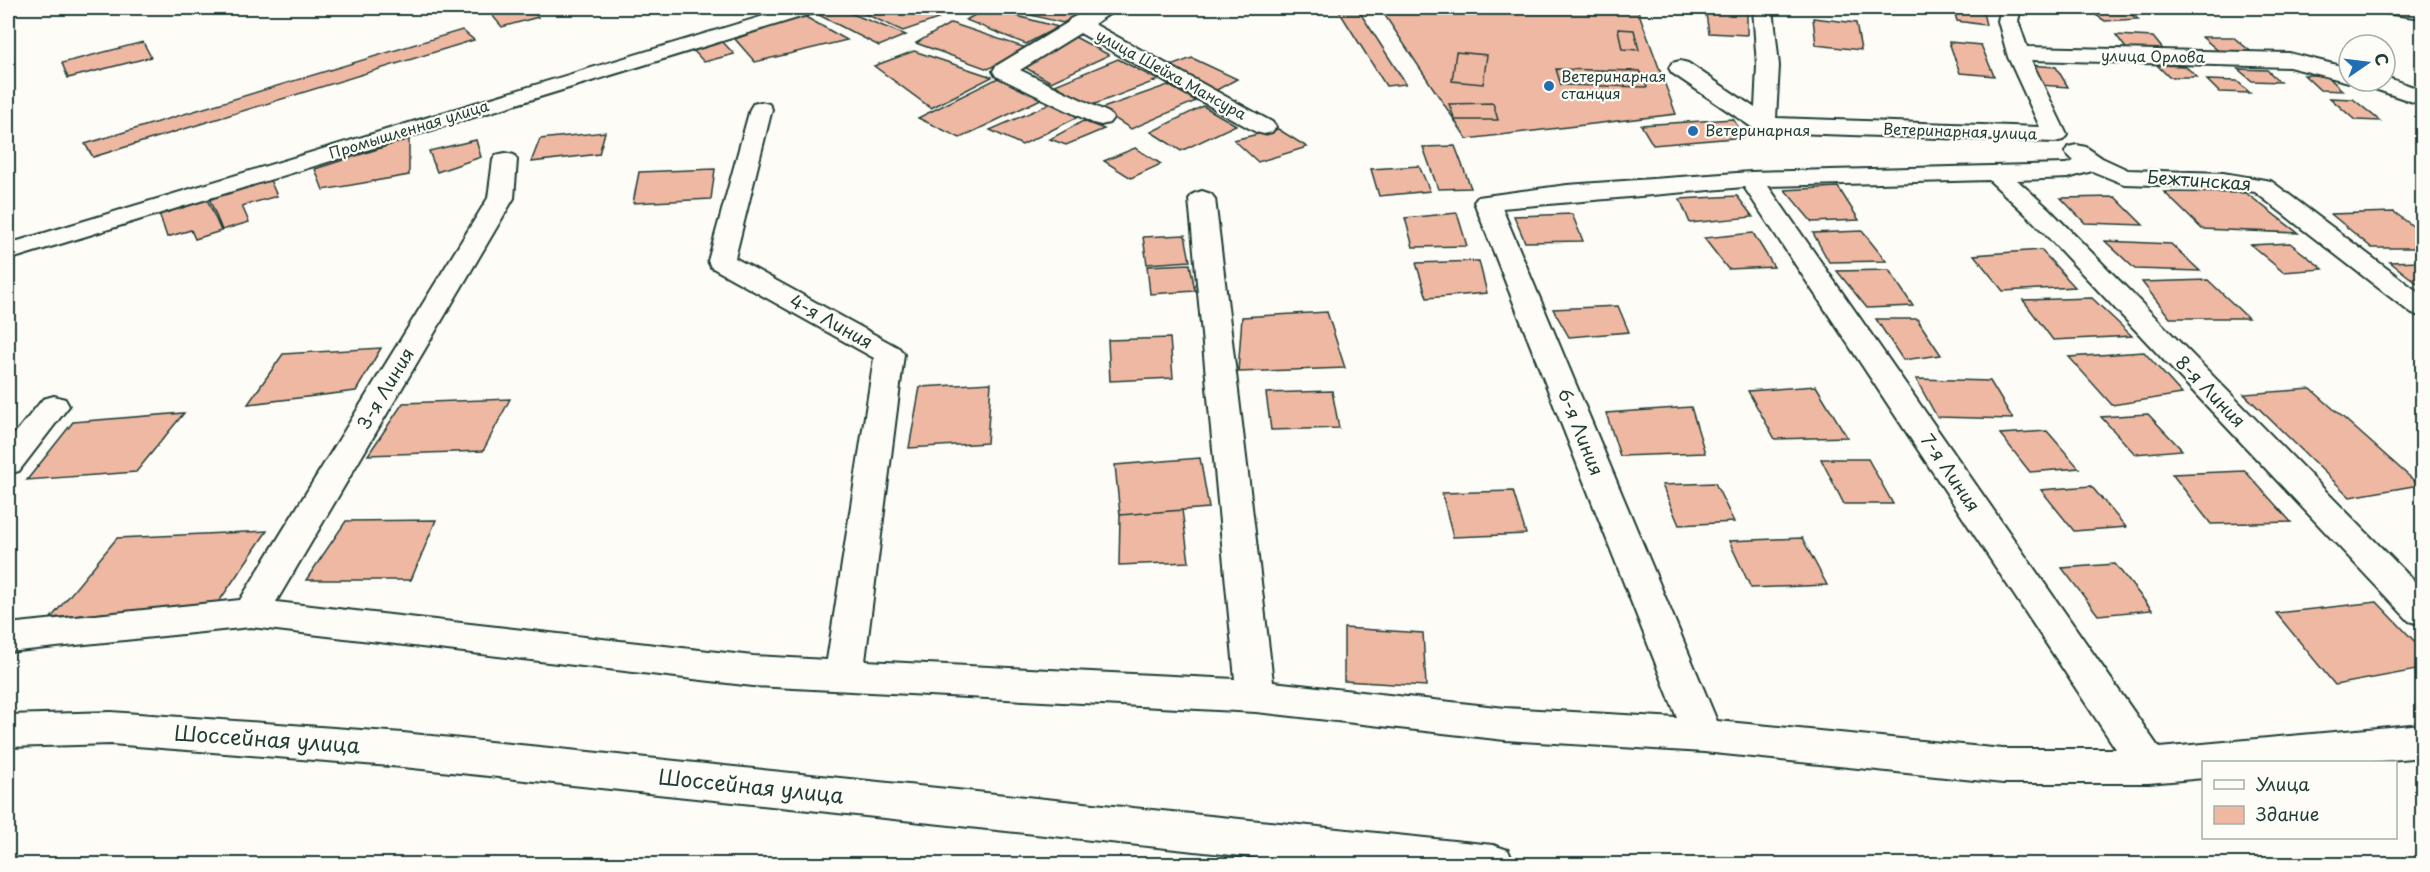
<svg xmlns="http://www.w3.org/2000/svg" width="2430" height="872" font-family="'Playpen Sans',sans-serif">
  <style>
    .building { fill: #efb8a3; stroke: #1f3d34; stroke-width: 1.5 }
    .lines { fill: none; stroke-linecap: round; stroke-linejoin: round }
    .minor-casing { stroke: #1f3d34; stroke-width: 4 }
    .minor { fill: #fdfcf7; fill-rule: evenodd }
    .poi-dot { fill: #1f6fb2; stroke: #fdfcf7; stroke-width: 2 }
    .labels { text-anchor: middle; stroke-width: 4.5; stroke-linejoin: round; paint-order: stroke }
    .far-street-label { font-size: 15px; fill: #1f3d34; stroke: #fdfcf7 }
    .far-poi-label { font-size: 15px; fill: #1f3d34; stroke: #fdfcf7; text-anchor: start }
    .street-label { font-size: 18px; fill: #1f3d34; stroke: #fdfcf7 }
    .near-street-label { font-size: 21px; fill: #1f3d34; stroke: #fdfcf7 }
  </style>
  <rect width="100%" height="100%" fill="#fdfcf7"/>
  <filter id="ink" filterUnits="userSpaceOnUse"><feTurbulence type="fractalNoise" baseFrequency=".0167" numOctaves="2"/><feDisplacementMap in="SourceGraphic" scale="12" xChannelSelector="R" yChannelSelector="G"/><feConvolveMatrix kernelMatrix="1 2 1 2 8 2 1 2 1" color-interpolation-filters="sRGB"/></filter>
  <g filter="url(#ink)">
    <path class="building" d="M486,8H529L538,17L502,27Z
      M837,8L906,35L879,46L819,15Z
      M852,8H914L938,19L903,31Z
      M931,8H958L943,14Z
      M987,8L1058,27L1026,44L966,20Z
      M1003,8H1085L1089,9L1063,23Z
      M1337,8H1357L1406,84L1386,86Z
      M1380,8H1637L1676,114L1467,139Z
      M1705,8L1747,9V35L1709,33Z
      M1953,8H1982L1986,25L1957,21Z
      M2085,8H2121L2138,19L2105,21Z
      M802,15L847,40L755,62L735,39Z
      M1813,18L1856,23L1861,50L1816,45Z
      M951,23L1026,48L988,69L916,43Z
      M1618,29L1634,30L1639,50L1622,49Z
      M462,30L474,40L93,157L85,144Z
      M2116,35L2153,37L2166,53L2128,51Z
      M1075,37L1109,55L1051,82L1024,67Z
      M2202,37H2233L2254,54L2221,53Z
      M722,41L734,54L704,62L692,49Z
      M143,42L151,57L68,78L62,63Z
      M1949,42L1981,45L1994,76L1960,73Z
      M914,51L992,77L931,108L874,66Z
      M1456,52L1487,55L1483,84L1452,81Z
      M1192,58L1237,79L1213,92L1165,68Z
      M1118,59L1158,80L1090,106L1055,85Z
      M2028,65L2056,67L2068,87L2040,85Z
      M2157,65L2185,66L2197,77H2169Z
      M1556,69L1640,71L1647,87L1561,85Z
      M2238,69L2267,70L2280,82L2252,81Z
      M2304,75H2326L2343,91L2320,90Z
      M1002,76L1043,98L960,138L918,118Z
      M2207,80L2237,81L2250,93L2219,92Z
      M1168,85L1196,101L1131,129L1100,109Z
      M2330,98L2353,99L2380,121L2355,120Z
      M1052,103L1078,117L1022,145L990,130Z
      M1493,103L1498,120H1455L1449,104Z
      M1203,106L1236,125L1181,151L1151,132Z
      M1733,119L1745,137L1653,145L1641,125Z
      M1083,121L1104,129L1066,145L1050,139Z
      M1278,129L1307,147L1258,162L1234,140Z
      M605,132L599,154L531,162L540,139Z
      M409,139V175L323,190L315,169Z
      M476,140L481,157L437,172L429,151Z
      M1455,146L1471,188L1438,189L1423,147Z
      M1135,148L1161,164L1131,178L1104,161Z
      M1419,166L1430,191L1379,196L1371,169Z
      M715,169L711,199L633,203L639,172Z
      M270,180L277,196L242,206L249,222L222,230L209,198Z
      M1838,187L1859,220L1812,222L1785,190Z
      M2164,192L2246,193L2298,233L2202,229Z
      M1737,196L1753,217L1690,223L1680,199Z
      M2115,197L2143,225L2085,223L2061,198Z
      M207,199L221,231L195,239L191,230L167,237L159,213Z
      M2394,212L2422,233V248H2372L2331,214Z
      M1457,213L1467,246L1413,247L1405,218Z
      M1572,214L1583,241L1525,242L1514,216Z
      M1862,231L1886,261L1829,262L1813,233Z
      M1753,233L1774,267L1728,269L1704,238Z
      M1185,235L1190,261L1147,264L1143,237Z
      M2105,241L2171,244L2200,271L2135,269Z
      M2290,243L2323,269L2283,272L2251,245Z
      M2041,250L2075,287L2003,291L1974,255Z
      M1479,261L1487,293L1427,298L1416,263Z
      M2422,261V287L2390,262Z
      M1190,264L1195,291L1150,294L1147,266Z
      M1889,270L1913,306L1867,308L1837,271Z
      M2208,280L2248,318H2170L2142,282Z
      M2092,298L2132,336L2053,340L2023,300Z
      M1618,306L1629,332L1569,337L1553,309Z
      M1327,312L1345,368L1238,372L1242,317Z
      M1876,319H1917L1941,355L1903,360Z
      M1170,338L1173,378L1110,381L1108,340Z
      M381,348L356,391L248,404L283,354Z
      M2144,352L2182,394L2112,405L2069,357Z
      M1916,379L1990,381L2013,419L1937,417Z
      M991,383L987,443L909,448L920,387Z
      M1816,386L1847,437L1775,439L1748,391Z
      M2311,389L2419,485L2350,497L2244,394Z
      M1332,391L1339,428L1271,430L1266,393Z
      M510,399L483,451L368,455L403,403Z
      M1691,407L1705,453L1620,456L1606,413Z
      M184,413L136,472L27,480L73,422Z
      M2148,414L2182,450L2135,454L2101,417Z
      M2047,431L2079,468L2030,472L2000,434Z
      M1200,458L1209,508L1120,515L1115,465Z
      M1821,459H1868L1893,504H1844Z
      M2245,471L2291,522L2211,524L2172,474Z
      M1715,483L1734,522L1679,525L1662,485Z
      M2091,486L2126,527L2074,531L2041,490Z
      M1513,491L1526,534L1453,537L1442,493Z
      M1182,510L1189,562L1119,565L1120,515Z
      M436,520L411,580H306L346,521Z
      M267,531L218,603L51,618L117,538Z
      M1802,538L1827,585L1751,588L1729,541Z
      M2115,564L2152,610L2098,615L2062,568Z
      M2377,602L2422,649V669L2335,685L2276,613Z
      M1344,628L1423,633L1426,686L1344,681Z"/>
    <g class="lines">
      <defs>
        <path id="minor" d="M790,8H820L817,12L8,260V244Z
          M1092,8H1115L1112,12L1094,24L1272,122L1276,127L1272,132L1264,134L1256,132L1080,33L1020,70L1109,113L1113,118L1109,123L1101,125L1093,123L996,76L993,71L996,66L1067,23L1070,19Z
          M1753,8H1773L1779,66L1776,118L2040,127L2008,57L1998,21L2001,8H2021L2018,21L2027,47L2289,53L2349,68V81H2352L2349,82L2289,67L2031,60L2067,135L2063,140L2055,142L1764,132L1756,130L1672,73L1669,68L1672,63L1680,61L1688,63L1755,108L1757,66Z
          M2374,8H2422V18L2377,12Z
          M2385,77L2422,90V105L2366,86L2363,81H2385Z
          M761,102L769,104L772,109L735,258L899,348L904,354L865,661L1235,679L1189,199L1193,194L1202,191L1211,194L1215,199L1273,682L1505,708L1677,718L1474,202L1478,197L1567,185L1751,172L2066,164L2074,161L2065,152L2068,147L2077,145L2086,147L2102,158L2128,170L2223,173L2271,181L2422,295V316L2412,314L2255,192L2223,187L2124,184L2092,171L2068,178L2017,180L2049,209L2422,589V625L2409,621L2031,219L1989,180L1768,186L2159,748L2422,724V757L2369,762H2204V778L2149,783H2003L1704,752L1505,740L1256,712L753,686L251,627L8,652V624L240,600L488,198L493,160L496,155L505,153L514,155L517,160L514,198L276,602L753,656L827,660L874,358L711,267L708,261L750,109L753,104ZM1744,187L2116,749H2003L1717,721L1502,208Z
          M54,396L65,399L69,406L19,471L8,474V442L43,399Z
          M111,712L403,733L1493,845L1508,850L1514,864H1317L403,767L111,744L8,747V715Z"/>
      </defs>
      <use href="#minor" class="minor-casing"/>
      <use href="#minor" class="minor"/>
    </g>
  </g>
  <g class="poi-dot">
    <circle cx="1549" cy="86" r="6"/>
    <circle cx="1693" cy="131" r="6"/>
  </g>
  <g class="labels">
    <g class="far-street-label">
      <text transform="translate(2153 57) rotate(1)" y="5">улица Орлова</text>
      <text transform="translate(1171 75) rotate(29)" y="5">улица Шейха Мансура</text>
      <text transform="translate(409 130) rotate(-17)" y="5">Промышленная улица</text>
      <text transform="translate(1960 132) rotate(2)" y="5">Ветеринарная улица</text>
    </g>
    <g class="far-poi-label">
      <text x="1561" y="82">Ветеринарная<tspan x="1561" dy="17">станция</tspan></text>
      <text x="1705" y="136">Ветеринарная</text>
    </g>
    <g class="street-label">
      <text transform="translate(2199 181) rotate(4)" y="6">Бежтинская</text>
      <text transform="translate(831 322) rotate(29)" y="6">4-я Линия</text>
      <text transform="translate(386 389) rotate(-59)" y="6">3-я Линия</text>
      <text transform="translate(2210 392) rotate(46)" y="6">8-я Линия</text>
      <text transform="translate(1580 432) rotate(68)" y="6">6-я Линия</text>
      <text transform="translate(1950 473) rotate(56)" y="6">7-я Линия</text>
    </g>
    <g class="near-street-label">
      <text transform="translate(267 740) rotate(4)" y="7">Шоссейная улица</text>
      <text transform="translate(751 787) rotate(6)" y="7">Шоссейная улица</text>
    </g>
  </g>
  <rect width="2430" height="872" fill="none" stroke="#fdfcf7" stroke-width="30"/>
  <rect x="15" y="15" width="2400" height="842" fill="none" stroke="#1f3d34" stroke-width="2" filter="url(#ink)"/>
  <rect x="2202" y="761" width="195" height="78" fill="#fdfcf7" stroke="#a4b0a9" stroke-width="1.5"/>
  <rect x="2214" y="780" width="30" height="9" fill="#fdfcf7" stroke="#a4b0a9" stroke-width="1.5"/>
  <text x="2256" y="791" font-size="18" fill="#1f3d34">Улица</text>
  <rect x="2214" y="806" width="30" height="18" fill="#efb8a3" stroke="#a4b0a9" stroke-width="1.5"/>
  <text x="2256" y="821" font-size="18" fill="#1f3d34">Здание</text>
  <g transform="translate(2367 63) rotate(76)"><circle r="28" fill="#fdfcf7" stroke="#a4b0a9" stroke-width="1.5"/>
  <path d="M0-4.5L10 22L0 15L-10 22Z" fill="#1f6fb2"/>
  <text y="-9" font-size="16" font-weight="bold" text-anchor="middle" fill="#1f3d34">С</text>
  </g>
</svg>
